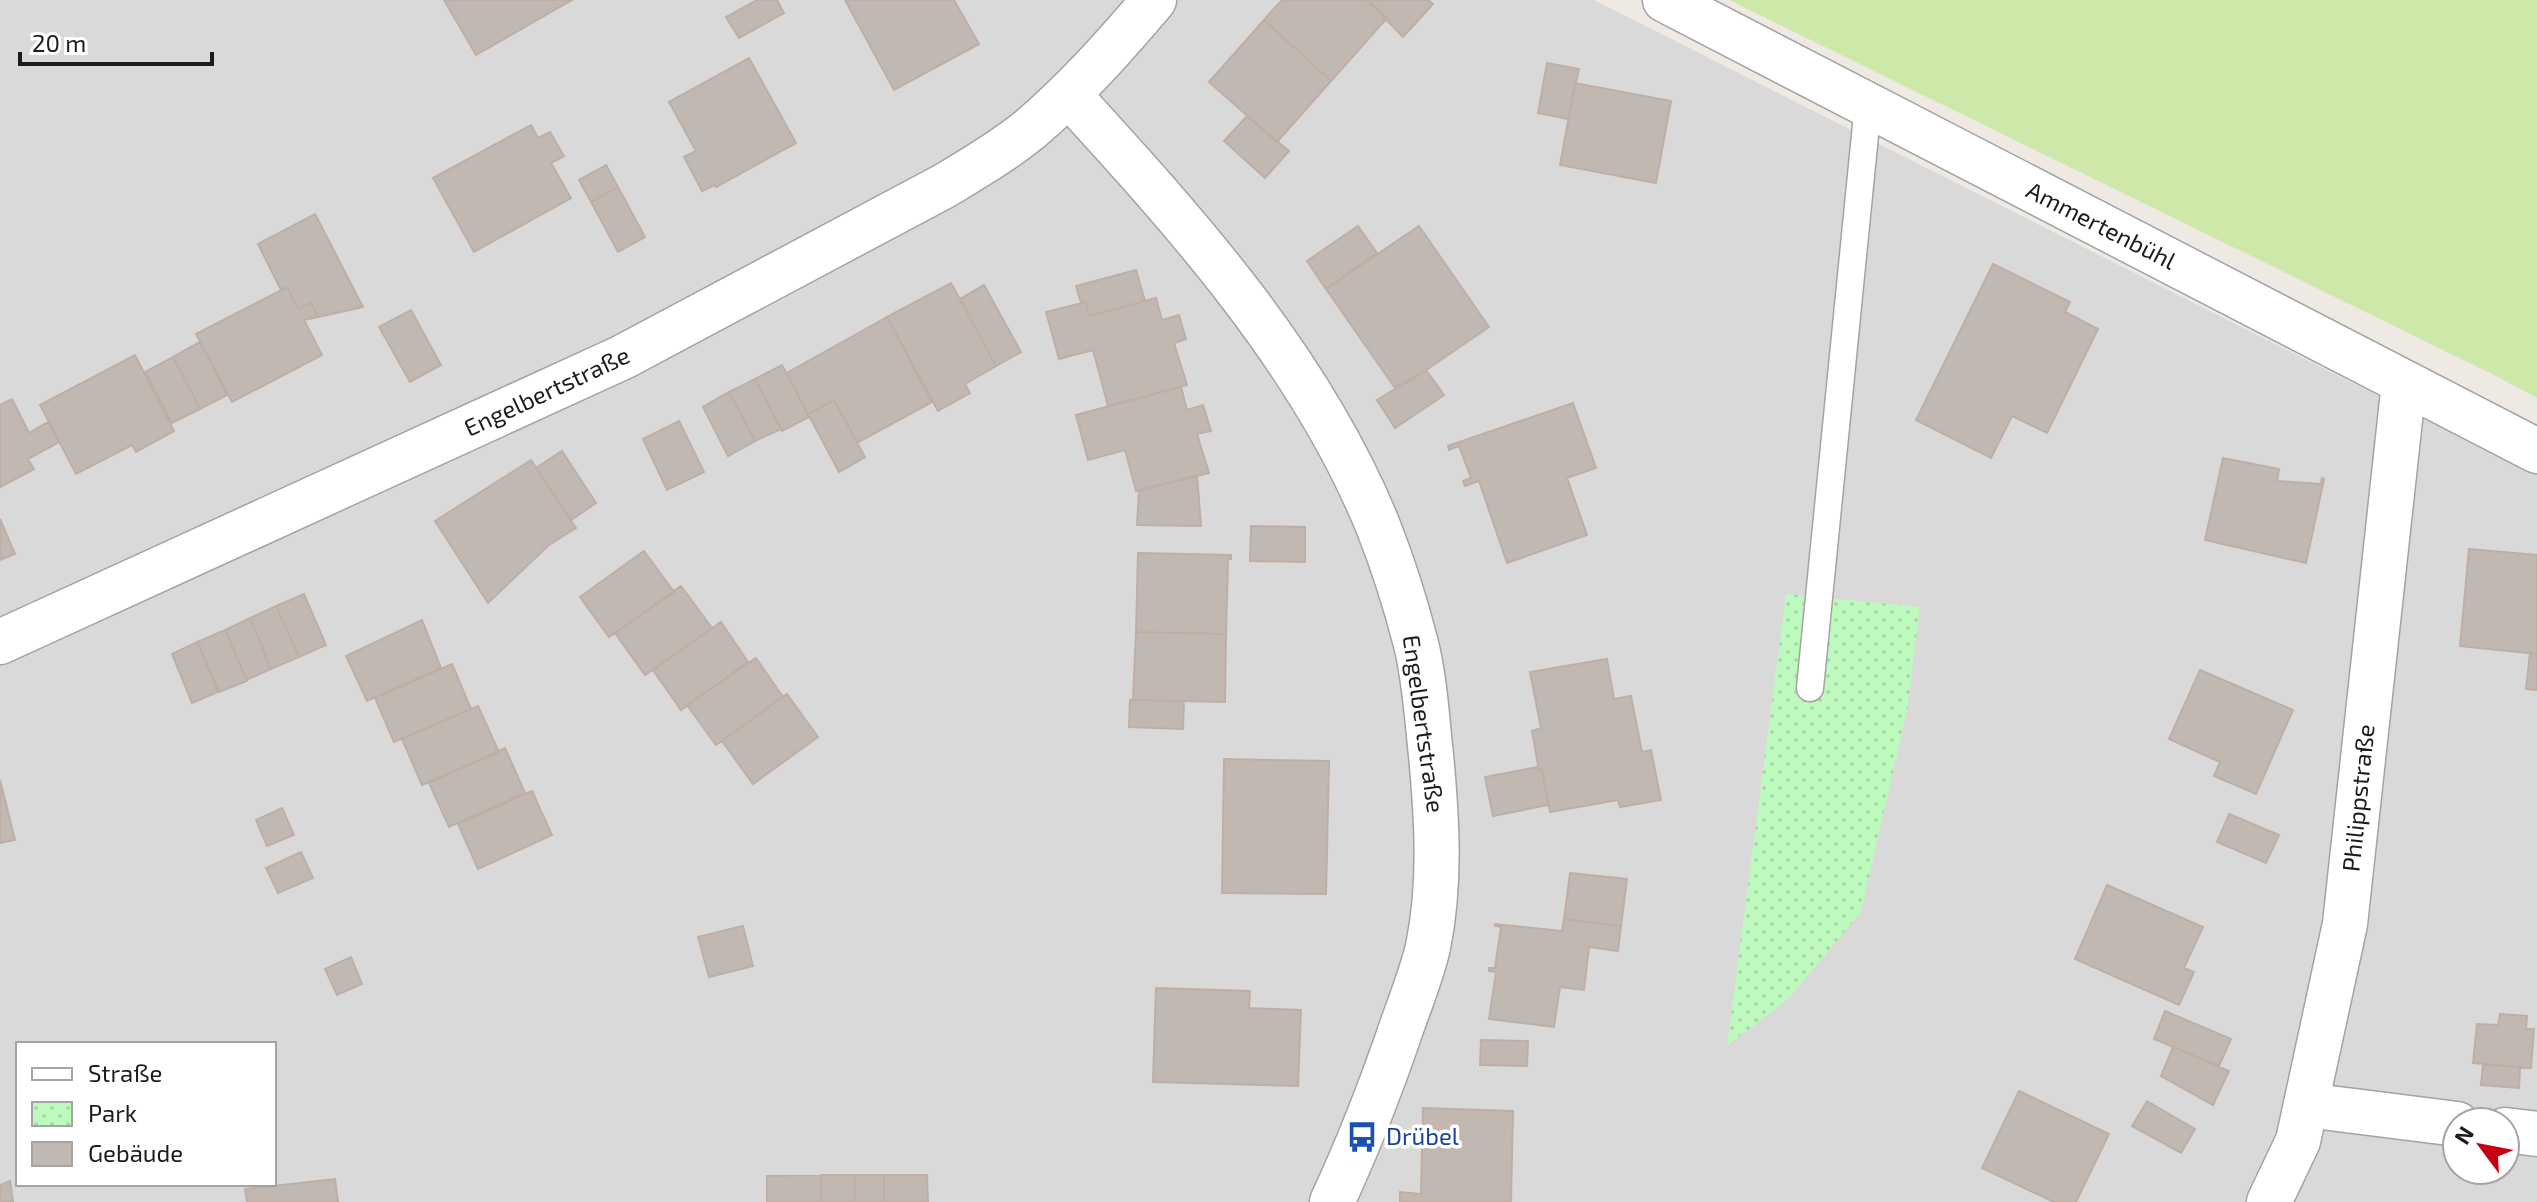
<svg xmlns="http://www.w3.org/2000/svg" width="2537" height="1202" font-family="'Exo 2',sans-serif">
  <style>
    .residential { fill: #dad9d9; fill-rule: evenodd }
    .grass { fill: #cde8a8 }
    .park { fill: url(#park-dots) }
    .building { fill: #c2b8b2; stroke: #bfaea5; stroke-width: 2 }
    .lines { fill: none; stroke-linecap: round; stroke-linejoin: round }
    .lane-casing { stroke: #a3a3a3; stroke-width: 29 }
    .street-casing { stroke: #a3a3a3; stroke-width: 47 }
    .lane { stroke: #fff; stroke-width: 26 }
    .street { stroke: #fff; stroke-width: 44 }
    .labels { text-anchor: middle; stroke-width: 7; stroke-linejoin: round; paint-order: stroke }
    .street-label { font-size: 24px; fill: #1c1c1c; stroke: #fff }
    .transit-label { font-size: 24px; fill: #164399; stroke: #fff; text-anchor: start }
  </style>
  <defs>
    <pattern id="park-dots" width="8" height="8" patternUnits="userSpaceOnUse" patternTransform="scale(2)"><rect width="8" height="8" fill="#bef9be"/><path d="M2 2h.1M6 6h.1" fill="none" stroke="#a3d5a3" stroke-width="1.8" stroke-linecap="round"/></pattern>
  </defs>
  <rect width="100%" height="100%" fill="#eee9e2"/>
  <path class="residential" d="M0,0H1594L2412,413L2537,474V1202H0ZM18,1044H274V1184H18ZM2457,1122H2505V1170H2457Z"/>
  <path class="grass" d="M1729,0H2537V398L2494,375Z"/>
  <path class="park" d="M1786,594L1920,607L1907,710L1861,912L1788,999L1727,1046Z"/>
  <path class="building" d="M444,0H572L476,55Z
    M757,0H777L784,13L739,38L726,17Z
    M845,0H954L979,44L894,90Z
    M1282,0H1367L1387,18L1331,81L1264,20Z
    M1367,0H1428L1433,4L1403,37Z
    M1264,20L1331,81L1277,142L1209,82Z
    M749,58L796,143L716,187L715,185L702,191L684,157L696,151L669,102Z
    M1547,63L1579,69L1568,119L1538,113Z
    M1575,83L1671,101L1656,183L1560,165Z
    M1247,116L1289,151L1265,178L1224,141Z
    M531,125L538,138L550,132L564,156L551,163L571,198L474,252L433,178Z
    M606,165L618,187L591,202L579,180Z
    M618,187L645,237L618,252L591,202Z
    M315,214L363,307L318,317L311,303L298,309L287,287L281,290L258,244Z
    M1358,226L1377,253L1326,289L1307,261Z
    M1419,226L1489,327L1407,383L1406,381L1395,388L1326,289Z
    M1993,264L2070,302L2065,312L2098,329L2047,433L2012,416L1991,458L1916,420Z
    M1136,270L1145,301L1089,316L1086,302L1081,303L1076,286Z
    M951,283L996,366L965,384L970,393L938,411L887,317Z
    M984,285L1021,352L996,366L960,299Z
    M287,287L298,309L311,303L318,317L304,320L322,355L232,402L196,334Z
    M1156,298L1162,320L1179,315L1186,339L1174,343L1187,385L1108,406L1093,350L1059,359L1046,312L1086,302L1089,316Z
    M411,310L441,365L410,382L379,327Z
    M887,317L932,402L857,443L834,400L808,414L787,373Z
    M200,342L227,395L200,409L173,357Z
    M135,355L174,431L136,452L132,445L76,474L40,405Z
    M173,357L200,409L172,423L145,372Z
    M782,365L809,417L782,431L755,379Z
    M1426,370L1444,395L1395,428L1377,400Z
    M755,379L781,429L755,441L729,392Z
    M1181,387L1187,410L1203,405L1211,431L1197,434L1209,473L1136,491L1125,450L1088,460L1076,415Z
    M729,392L755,441L728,456L703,407Z
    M12,399L29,433L48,422L59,442L28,459L34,469L0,487V405Z
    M834,400L865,457L839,472L808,414Z
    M1573,403L1596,468L1567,478L1587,535L1507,563L1479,481L1465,486L1463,481L1471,478L1459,446L1449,450L1448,446Z
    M679,421L704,472L667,490L643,439Z
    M562,451L596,503L571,520L536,468Z
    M2223,458L2279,469L2277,481L2321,484L2322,478L2324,479L2306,563L2205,540Z
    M531,460L576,528L549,545L488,603L435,521Z
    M1197,475L1201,526L1137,525L1139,491Z
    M0,519L15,554L0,560Z
    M1251,526L1305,527V562L1250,561Z
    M2469,549L2537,555V654L2460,646Z
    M644,551L674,592L609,637L580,597Z
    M1138,553L1231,555V559H1228L1226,634L1136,632Z
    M681,586L712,628L645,675L615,633Z
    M304,594L326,645L299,657L276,606Z
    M276,606L299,657L271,669L250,618Z
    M250,618L271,669L246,680L225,630Z
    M422,620L441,668L367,701L346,656Z
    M721,622L748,662L681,710L653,670Z
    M225,630L247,681L219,692L197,642Z
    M1136,632L1226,634L1225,702L1133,700Z
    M197,642L218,692L192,703L172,654Z
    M2530,653L2537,654V690L2526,689Z
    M756,658L783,697L716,745L687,705Z
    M1607,659L1614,699L1631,696L1642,752L1651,750L1661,800L1620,807L1618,800L1550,812L1542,770L1539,771L1532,731L1541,728L1530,672Z
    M452,664L471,709L394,742L375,698Z
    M2200,670L2293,710L2256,794L2214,776L2220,762L2169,739Z
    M787,694L818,737L753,784L722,741Z
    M1130,700L1184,701L1183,729L1129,727Z
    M478,706L499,752L422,785L402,739Z
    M505,748L525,793L449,827L429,783Z
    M1224,759L1329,761L1326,894L1222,893Z
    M1538,767L1539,771L1542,770L1548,805L1493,816L1485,777Z
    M0,780L15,840L0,843Z
    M532,791L552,835L478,869L458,824Z
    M282,808L294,835L267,846L256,820Z
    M2229,814L2279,835L2266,863L2217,842Z
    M301,852L313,878L278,893L266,868Z
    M1570,873L1627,879L1621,926L1564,919Z
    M2107,885L2203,927L2184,968L2194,972L2179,1005L2075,959Z
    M1564,919L1621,926L1618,951L1589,947L1584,990L1560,987L1554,1027L1489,1019L1496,972L1489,971V968H1495L1501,927L1495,926V924L1562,931Z
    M743,926L753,966L709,977L698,937Z
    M351,957L362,984L337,995L325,969Z
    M1156,988L1250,991L1249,1008L1301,1010L1298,1086L1153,1082Z
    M2165,1011L2231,1039L2219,1066L2154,1039Z
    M2500,1014L2527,1016L2526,1029H2534L2531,1068L2473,1063L2477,1024L2498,1025Z
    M1481,1040L1528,1041L1527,1066L1480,1065Z
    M2173,1047L2229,1071L2213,1105L2161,1076Z
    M2483,1065L2520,1067L2519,1088L2481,1085Z
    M2019,1091L2109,1134L2076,1202H2054L1982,1168Z
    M2147,1101L2195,1129L2181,1153L2132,1126Z
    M1423,1108L1513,1111L1511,1202H1400V1192L1421,1194Z
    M821,1175H855V1202H821Z
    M821,1175V1202H767V1176Z
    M855,1175H884V1202H855Z
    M884,1175H927L928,1202H884Z
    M335,1179L338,1202H247L245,1189Z
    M10,1181L13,1202H0V1185Z"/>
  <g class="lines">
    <defs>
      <path id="lane" d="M1810,688L1868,105"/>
      <path id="street" d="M1665,0L2537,451
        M1068,94C1187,224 1311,361 1378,526C1393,564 1406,605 1416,644C1425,680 1427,719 1431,755C1437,819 1441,883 1428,947C1422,973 1412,998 1403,1023C1382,1085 1359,1144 1332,1202
        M0,642L623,357L946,185C974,168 1003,151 1029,130C1075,91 1115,46 1154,0
        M2306,1105L2457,1124
        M2505,1130L2537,1134
        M2269,1202L2298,1141L2345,924L2404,383"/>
    </defs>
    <use href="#lane" class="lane-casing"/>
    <use href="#street" class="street-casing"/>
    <use href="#lane" class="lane"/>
    <use href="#street" class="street"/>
  </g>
  <defs>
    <symbol id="bus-bare" viewBox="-9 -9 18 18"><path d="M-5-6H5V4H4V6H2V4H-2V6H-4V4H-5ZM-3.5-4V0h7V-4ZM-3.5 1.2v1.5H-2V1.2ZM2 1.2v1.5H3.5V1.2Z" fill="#1a4fb4" stroke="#fff" stroke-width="2.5" paint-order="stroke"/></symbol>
  </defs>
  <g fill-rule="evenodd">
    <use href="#bus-bare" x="1340" y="1115" width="44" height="44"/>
  </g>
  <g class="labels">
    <g class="street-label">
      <text transform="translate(2101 226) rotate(27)" y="8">Ammertenbühl</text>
      <text transform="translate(547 392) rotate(-25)" y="8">Engelbertstraße</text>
      <text transform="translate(1423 724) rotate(82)" y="8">Engelbertstraße</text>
      <text transform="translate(2359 798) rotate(-84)" y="8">Philippstraße</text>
    </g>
    <g class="transit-label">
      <text x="1386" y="1145">Drübel</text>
    </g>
  </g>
  <rect x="16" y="1042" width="260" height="144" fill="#ffffff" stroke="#a4a4a4" stroke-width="2"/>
  <rect x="32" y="1068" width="40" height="12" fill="#ffffff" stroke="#a4a4a4" stroke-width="2"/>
  <text x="88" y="1082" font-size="24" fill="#1c1c1c">Straße</text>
  <rect x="32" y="1102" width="40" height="24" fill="url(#park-dots)" stroke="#a4a4a4" stroke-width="2"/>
  <text x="88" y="1122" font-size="24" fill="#1c1c1c">Park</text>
  <rect x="32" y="1142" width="40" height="24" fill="#c2b8b2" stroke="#a4a4a4" stroke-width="2"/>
  <text x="88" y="1162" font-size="24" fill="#1c1c1c">Gebäude</text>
  <g transform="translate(2481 1146) rotate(302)"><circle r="38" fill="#ffffff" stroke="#a4a4a4" stroke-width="2"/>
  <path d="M0-6L14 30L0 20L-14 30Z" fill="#c70112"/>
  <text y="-12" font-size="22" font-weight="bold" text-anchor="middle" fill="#1c1c1c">N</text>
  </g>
  <path d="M20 52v12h192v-12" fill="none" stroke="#1c1c1c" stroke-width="4"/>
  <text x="32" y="52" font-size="24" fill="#1c1c1c" stroke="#ffffff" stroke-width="6" paint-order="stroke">20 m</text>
</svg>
